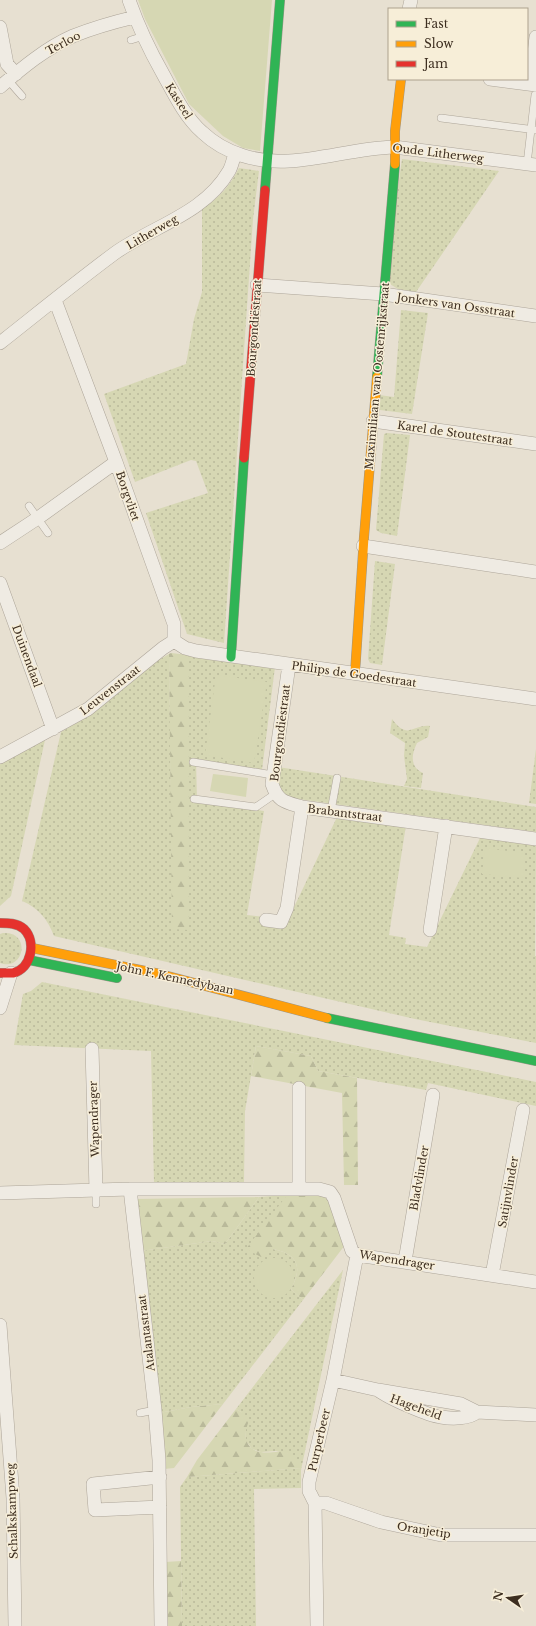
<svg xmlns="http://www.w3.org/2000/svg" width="536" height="1626" font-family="'Libre Baskerville',serif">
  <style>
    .grass { fill: url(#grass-dots) }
    .forest { fill: url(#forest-firs) }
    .green { fill: #d6d7b3 }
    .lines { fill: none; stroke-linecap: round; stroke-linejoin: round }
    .lane-casing { stroke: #ada599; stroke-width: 8 }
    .street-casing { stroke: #ada599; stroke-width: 14 }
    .fast-casing { stroke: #9c958a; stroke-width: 10 }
    .slow-casing { stroke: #9c958a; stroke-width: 10 }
    .jam-casing { stroke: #9c958a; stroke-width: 10 }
    .lane { stroke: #efebe3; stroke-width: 7 }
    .street { stroke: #efebe3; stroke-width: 13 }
    .fast { stroke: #30b455; stroke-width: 9 }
    .slow { stroke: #ff9f0a; stroke-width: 9 }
    .jam { stroke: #e5322d; stroke-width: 9 }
    .labels { text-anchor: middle; stroke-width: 3; stroke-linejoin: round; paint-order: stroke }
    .street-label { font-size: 11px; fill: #3d2e20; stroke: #f7eed8 }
  </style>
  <defs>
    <pattern id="grass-dots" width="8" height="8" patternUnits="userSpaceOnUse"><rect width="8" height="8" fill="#d6d7b3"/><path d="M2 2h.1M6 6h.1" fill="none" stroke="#b9b99a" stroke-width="1.8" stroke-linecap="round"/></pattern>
    <pattern id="forest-firs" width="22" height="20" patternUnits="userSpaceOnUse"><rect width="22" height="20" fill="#d6d7b3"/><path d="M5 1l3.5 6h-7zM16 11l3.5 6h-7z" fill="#b9b99a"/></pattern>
  </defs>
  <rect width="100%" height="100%" fill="#e7e0d1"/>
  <path class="grass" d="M402,159L499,171L416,292L398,289L385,281Z
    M239,168L259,171L253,219L224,643L187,634L146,513L208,493L196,461L191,460L135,482L104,394L186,364L194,319L202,292V209C220,197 229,187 239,168Z
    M401,310L428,313L412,414L380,410L379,395L394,397Z
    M387,433L410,435L397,536L381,533L376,530L384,434Z
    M375,561L395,564L382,665L370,663L368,659Z
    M169,654L172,861L189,930V655L275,667L262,770L196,760L197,801L264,811L247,915L264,917L285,926L338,815L406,825L389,935L406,938L405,944L427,947L481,836L536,844L535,956H536V1043L415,1019L54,936C48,920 39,908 22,901L61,732L90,715L157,661Z
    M392,719C408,741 413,724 430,726L428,737L417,743C411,755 410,767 423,773L421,788L404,786L407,779L404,756L405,743L390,733Z
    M45,740L11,896L0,906V761Z
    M536,749V804L529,803Z
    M278,767L536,807V832L291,798L278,791Z
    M3,933C32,931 24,972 0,963V934Z
    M42,982L536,1082V1106L428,1083L426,1090L318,1071L311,1056L256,1046L245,1111L244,1182L154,1183L151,1051L14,1045L23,994L31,991Z
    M287,1195L273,1249C298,1254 303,1267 291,1289L303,1300L223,1404L191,1407L159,1413L141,1251L212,1241L225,1244L259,1197Z
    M343,1270L301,1470V1488L254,1489L256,1626H182L180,1487L187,1477L301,1468L288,1454L276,1451L261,1452L252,1449L246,1441L245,1428L241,1412L236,1409Z"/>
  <path class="forest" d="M171,653L189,655V930L172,929L169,654Z
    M256,1046L311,1056L318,1071L357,1078L358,1185H344L342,1093L251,1076Z
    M316,1194L328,1197L345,1245L303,1300L291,1289C303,1267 298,1254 273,1249L263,1258L246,1249L287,1195Z
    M259,1197L225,1244L212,1241L141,1251L135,1199Z
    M223,1404L174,1468L164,1469L159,1413L191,1407Z
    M236,1409L241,1412L249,1421C243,1433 244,1450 261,1452C270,1454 280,1449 289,1454C293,1457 298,1464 302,1468L187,1477L197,1460Z
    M181,1561L182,1626H166L165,1562Z"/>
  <path class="green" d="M138,0H272L260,151L243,148L223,136L189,104L145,19Z
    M216,675L267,682L254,763L205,755Z
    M213,774L248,778L246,797L210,791Z
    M485,848L525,853L523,878L482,874Z
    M254 1278a20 20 0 1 1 40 0a20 20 0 1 1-40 0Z"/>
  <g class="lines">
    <defs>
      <path id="lane" d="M131,40L144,36
        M8,80L22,96
        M441,118L536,130
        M527,164L535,95
        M29,506L48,533
        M193,762L273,775
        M194,799L256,807L275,794
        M331,811L337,778
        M96,1190V1204
        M140,1413L155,1410"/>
      <path id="street" d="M129,0C138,26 150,51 163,74C174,94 185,117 202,132C225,154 258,163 289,161C324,159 359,148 394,147L536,165
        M409,9L411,0
        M0,27L7,64L16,74
        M490,79L536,85
        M530,84L536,37
        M0,87C22,68 46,48 73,36C93,28 114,22 135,17
        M257,285L383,294L536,316
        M55,300L116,462
        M0,343C38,313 76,282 115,253C153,226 204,214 229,171C232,166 233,159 235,154
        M373,421L536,444
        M0,543L38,518L116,462L174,624V641
        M363,546L536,572
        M0,583L53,729
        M174,641L185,648L196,651L536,699
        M289,665L272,784C278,802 285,802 302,807
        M0,757L88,709L163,648L174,641
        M266,920L281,922L287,908L302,807L536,839
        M430,930L446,826
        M0,1008L11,973
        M92,1049L96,1190
        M130,1189L155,1410L159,1460L161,1626
        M299,1189V1088
        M0,1193L130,1189H319L330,1192L334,1198L352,1251L357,1255L536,1282
        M405,1261L433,1095
        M492,1275L523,1110
        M0,1325L13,1498L15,1626
        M333,1380L378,1390
        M378,1390L461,1404L477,1412C469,1419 452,1419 441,1417C429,1416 388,1398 378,1390Z
        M477,1412L536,1415
        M315,1503H326L381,1522L441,1535H536
        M160,1507L95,1510L93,1484L160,1477
        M317,1626L315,1503L309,1491V1482L333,1380L357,1255"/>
      <path id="fast" d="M265,190L280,0
        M377,377L395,164
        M231,657L244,458
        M29,960L117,978
        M327,1018L536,1061"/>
      <path id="slow" d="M395,164V131L401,79
        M355,673L364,537L377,377
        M32,948L160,974L327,1018"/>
      <path id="jam" d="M244,458L265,190
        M0,923C8,923 17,923 24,929C37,942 31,969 13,973C9,973 4,973 0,973"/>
    </defs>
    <use href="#lane" class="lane-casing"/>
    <use href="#street" class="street-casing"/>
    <use href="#fast" class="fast-casing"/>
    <use href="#slow" class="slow-casing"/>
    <use href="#jam" class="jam-casing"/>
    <use href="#lane" class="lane"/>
    <use href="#street" class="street"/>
    <use href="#fast" class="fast"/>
    <use href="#slow" class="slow"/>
    <use href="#jam" class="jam"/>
  </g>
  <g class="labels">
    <g class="street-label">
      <text transform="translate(63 43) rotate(-28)" y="4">Terloo</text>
      <text transform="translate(179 101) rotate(58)" y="4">Kasteel</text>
      <text transform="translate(438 153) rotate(7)" y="4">Oude Litherweg</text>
      <text transform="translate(152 232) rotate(-30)" y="4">Litherweg</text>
      <text transform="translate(456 305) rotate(8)" y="4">Jonkers van Ossstraat</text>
      <text transform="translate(254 328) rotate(-86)" y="4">Bourgondiëstraat</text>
      <text transform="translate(377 376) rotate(-85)" y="4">Maximiliaan van Oostenrijkstraat</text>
      <text transform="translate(455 433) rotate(8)" y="4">Karel de Stoutestraat</text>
      <text transform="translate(128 496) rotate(71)" y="4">Borgvliet</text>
      <text transform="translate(27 656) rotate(70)" y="4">Duinendaal</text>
      <text transform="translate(354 674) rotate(8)" y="4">Philips de Goedestraat</text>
      <text transform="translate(110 690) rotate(-38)" y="4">Leuvenstraat</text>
      <text transform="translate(280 733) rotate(-83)" y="4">Bourgondiëstraat</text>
      <text transform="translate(345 813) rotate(7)" y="4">Brabantstraat</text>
      <text transform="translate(175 978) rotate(12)" y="4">John F. Kennedybaan</text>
      <text transform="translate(94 1119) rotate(-92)" y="4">Wapendrager</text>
      <text transform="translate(419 1178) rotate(-80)" y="4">Bladvlinder</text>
      <text transform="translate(508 1192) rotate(-80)" y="4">Satijnvlinder</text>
      <text transform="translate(397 1260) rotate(9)" y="4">Wapendrager</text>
      <text transform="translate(146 1333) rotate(-97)" y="4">Atalantastraat</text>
      <text transform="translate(416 1407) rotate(20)" y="4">Hageheld</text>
      <text transform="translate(319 1440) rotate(-77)" y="4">Purperbeer</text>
      <text transform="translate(12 1511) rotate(-92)" y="4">Schalkskampweg</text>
      <text transform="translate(424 1530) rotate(9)" y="4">Oranjetip</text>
    </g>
  </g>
  <rect x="388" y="8" width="140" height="72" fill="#f7eed8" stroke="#ada18e"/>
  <rect x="396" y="21" width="20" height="6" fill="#30b455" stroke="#ada18e"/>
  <text x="424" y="28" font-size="12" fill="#3d2e20">Fast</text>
  <rect x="396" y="41" width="20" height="6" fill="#ff9f0a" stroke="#ada18e"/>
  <text x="424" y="48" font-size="12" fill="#3d2e20">Slow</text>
  <rect x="396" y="61" width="20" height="6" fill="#e5322d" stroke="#ada18e"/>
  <text x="424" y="68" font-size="12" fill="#3d2e20">Jam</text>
  <g transform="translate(508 1598) rotate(283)" stroke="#f7eed8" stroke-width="3" paint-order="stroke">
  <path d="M0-3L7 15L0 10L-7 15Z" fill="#3d2e20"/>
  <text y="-6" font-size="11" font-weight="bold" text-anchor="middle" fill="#3d2e20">N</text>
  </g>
</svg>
